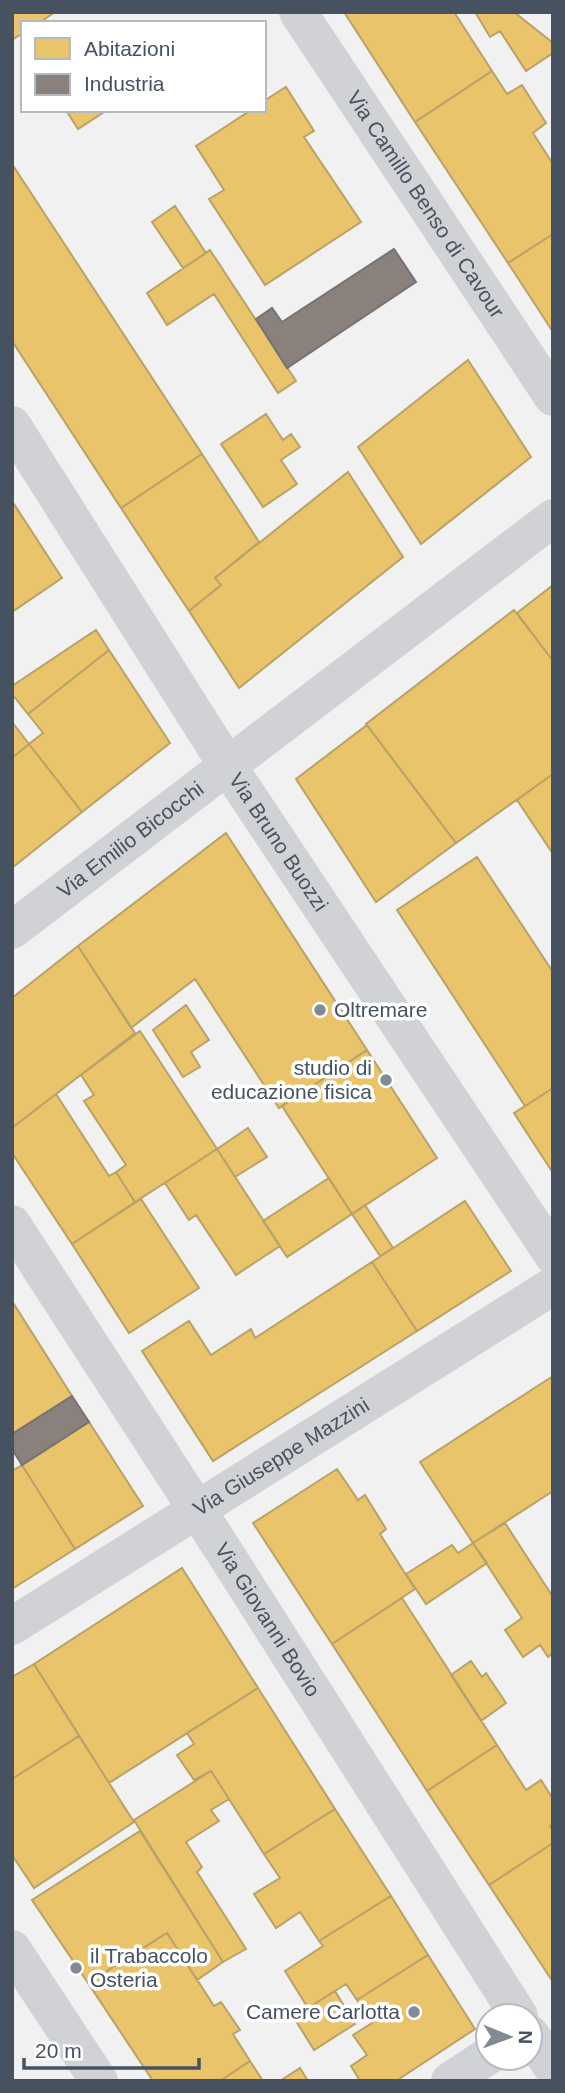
<svg xmlns="http://www.w3.org/2000/svg" width="565" height="2093" font-family="Helvetica,sans-serif">
  <style>
    .homes { fill: #e9c46a; stroke: #b8a267; stroke-width: 2 }
    .industry { fill: #8a817c; stroke: #767374; stroke-width: 2 }
    .lines { fill: none; stroke-linecap: round; stroke-linejoin: round }
    .street { stroke: #d0d2d5; stroke-width: 38 }
    .poi-dot { fill: #828a93; stroke: #fff; stroke-width: 2.5 }
    .labels { text-anchor: middle; stroke-width: 7; stroke-linejoin: round; paint-order: stroke }
    .street-label { font-size: 21px; fill: #465260; stroke: #fff }
    .poi-label { font-size: 21px; fill: #465260; stroke: #fff; text-anchor: start }
  </style>
  <rect width="100%" height="100%" fill="#f2f1f1"/>
  <path class="homes" d="M12,12H55L39,23H23V33L12,40Z
    M344,12H454L492,71L415,122Z
    M475,12H514L553,43V53L526,71L500,31L490,37Z
    M492,71L507,94L522,85L546,123L533,133L553,164V234L508,263L415,122Z
    M286,87L314,131L304,137L361,222L265,285L209,199L224,190L196,146L251,110H264V101Z
    M66,110H107L78,129Z
    M12,164L202,454L121,508L12,341Z
    M175,206L206,253L183,268L152,222Z
    M553,234V332L508,263Z
    M210,250L296,381L278,393L214,294L167,325L147,293Z
    M468,360L531,457L421,544L358,447Z
    M266,414L283,440L291,434L300,447L281,460L297,484L263,507L221,444Z
    M202,454L259,542L215,578L221,585L189,611L121,508Z
    M348,472L403,557L239,688L189,611L221,585L215,578Z
    M12,501L62,578L12,612Z
    M553,585V661L517,613Z
    M514,610L553,661V774L456,843L366,724Z
    M96,630L109,650L28,714L12,694V686Z
    M109,650L170,743L82,812L29,744L43,733L28,714Z
    M12,722L29,744L12,758Z
    M367,725L456,843L376,902L296,779Z
    M29,744L82,812L12,868V758Z
    M553,774V854L517,800Z
    M226,833L367,1050L279,1108L195,979L131,1028L78,946Z
    M477,857L553,972V1088L525,1106L397,910Z
    M78,946L135,1033L12,1128V998Z
    M186,1005L209,1040L191,1052L200,1067L183,1077L153,1030Z
    M140,1031L217,1149L135,1202L116,1172L126,1165L84,1101L94,1095L81,1075Z
    M367,1050L437,1158L352,1214L282,1106Z
    M553,1088V1173L514,1113Z
    M56,1094L109,1176L116,1172L135,1202L72,1244L12,1153V1128Z
    M248,1128L267,1157L235,1177L217,1149Z
    M217,1149L280,1246L236,1275L196,1215L189,1220L165,1183Z
    M329,1178L352,1214L287,1257L263,1221Z
    M141,1199L199,1288L129,1333L72,1244Z
    M465,1201L511,1271L417,1331L372,1262Z
    M365,1205L393,1248L380,1256L352,1214Z
    M372,1262L417,1331L213,1461L142,1351L189,1321L211,1355L251,1329L255,1338Z
    M12,1301L72,1396L12,1434Z
    M553,1376V1491L473,1543L420,1462Z
    M89,1422L143,1506L75,1549L22,1465Z
    M22,1465L75,1549L12,1589V1471Z
    M337,1469L358,1500L365,1495L386,1529L380,1534L415,1589L332,1644L253,1523Z
    M505,1523L553,1597V1653L548,1657L540,1645L523,1657L505,1630L522,1618L473,1543Z
    M473,1543L487,1563L426,1604L406,1574L452,1545L458,1553Z
    M182,1568L258,1688L109,1783L34,1664Z
    M402,1598L497,1745L427,1791L332,1644Z
    M471,1661L482,1677L486,1673L506,1703L481,1721L451,1675Z
    M34,1664L79,1736L12,1779V1677Z
    M258,1688L335,1809L264,1854L211,1771L194,1780L177,1755L194,1744L187,1733Z
    M79,1736L134,1822L34,1888L12,1855V1779Z
    M497,1745L526,1790L541,1780L553,1799V1824L550,1826L553,1831V1843L489,1885L427,1791Z
    M211,1771L229,1799L211,1810L219,1821L186,1842L202,1867L197,1872L246,1949L223,1962L134,1820Z
    M335,1809L391,1896L319,1941L300,1912L276,1928L254,1894L280,1878L264,1854Z
    M140,1831L223,1962L197,1980L167,1933L88,1983L32,1900Z
    M553,1843V1978L551,1979L489,1885Z
    M391,1896L428,1955L357,2000L346,1984L308,2008L285,1971L323,1946L319,1941Z
    M167,1933L214,2006L221,2002L240,2030L233,2034L250,2061L220,2081H153L88,1983Z
    M428,1955L475,2029L396,2081H360L351,2066L367,2055L353,2035L372,2023L357,2000Z
    M335,1991L355,2024L314,2050L291,2013L306,2004L308,2008Z
    M250,2061L263,2081H220Z
    M300,2068L308,2081H280Z"/>
  <path class="industry" d="M394,249L416,282L287,368L256,319L272,308L282,322Z
    M72,1396L89,1422L22,1465L12,1449V1434Z"/>
  <g class="lines">
    <g class="street">
      <path id="s1" d="M298,12L553,397"/>
      <path id="s2" d="M12,425L227,765L553,1255"/>
      <path id="s3" d="M12,930L553,518"/>
      <path id="s4" d="M12,1224L225,1553L519,2016"/>
      <path id="s5" d="M12,1626L553,1286"/>
      <path d="M12,1949L99,2081"/>
      <path d="M530,2034L553,2068"/>
      <path d="M450,2081L488,2056"/>
    </g>
  </g>
  <g class="poi-dot">
    <circle cx="320" cy="1010" r="7"/>
    <circle cx="386" cy="1080" r="7"/>
    <circle cx="76" cy="1968" r="7"/>
    <circle cx="414" cy="2012" r="7"/>
  </g>
  <g class="labels">
    <g class="street-label">
      <text dy="7" stroke="none"><textPath href="#s1" startOffset="231">Via Camillo Benso di Cavour</textPath></text>
      <text dy="7" stroke="none"><textPath href="#s3" startOffset="149">Via Emilio Bicocchi</textPath></text>
      <text dy="7" stroke="none"><textPath href="#s2" startOffset="495">Via Bruno Buozzi</textPath></text>
      <text dy="7" stroke="none"><textPath href="#s5" startOffset="318">Via Giuseppe Mazzini</textPath></text>
      <text dy="7" stroke="none"><textPath href="#s4" startOffset="471">Via Giovanni Bovio</textPath></text>
    </g>
    <g class="poi-label">
      <text x="334" y="1017">Oltremare</text>
      <text x="372" y="1075" text-anchor="end">studio di<tspan x="372" dy="24">educazione fisica</tspan></text>
      <text x="90" y="1963">il Trabaccolo<tspan x="90" dy="24">Osteria</tspan></text>
      <text x="400" y="2019" text-anchor="end">Camere Carlotta</text>
    </g>
  </g>
  <rect width="565" height="2093" fill="none" stroke="#465260" stroke-width="28"/>
  <rect x="21" y="21" width="245" height="91" fill="#ffffff" stroke="#b5babf" stroke-width="2"/>
  <rect x="35" y="38" width="35" height="21" fill="#e9c46a" stroke="#b5babf" stroke-width="2"/>
  <text x="84" y="56" font-size="21" fill="#465260">Abitazioni</text>
  <rect x="35" y="74" width="35" height="21" fill="#8a817c" stroke="#b5babf" stroke-width="2"/>
  <text x="84" y="91" font-size="21" fill="#465260">Industria</text>
  <g transform="translate(509 2037) rotate(91)"><circle r="33" fill="#ffffff" stroke="#b5babf" stroke-width="2"/>
  <path d="M0-5L12 26L0 18L-12 26Z" fill="#828a93"/>
  <text y="-10" font-size="19" font-weight="bold" text-anchor="middle" fill="#465260">N</text>
  </g>
  <path d="M24 2058v10h175v-10" fill="none" stroke="#465260" stroke-width="3.5"/>
  <text x="35" y="2058" font-size="21" fill="#465260" stroke="#ffffff" stroke-width="5" paint-order="stroke">20 m</text>
</svg>
